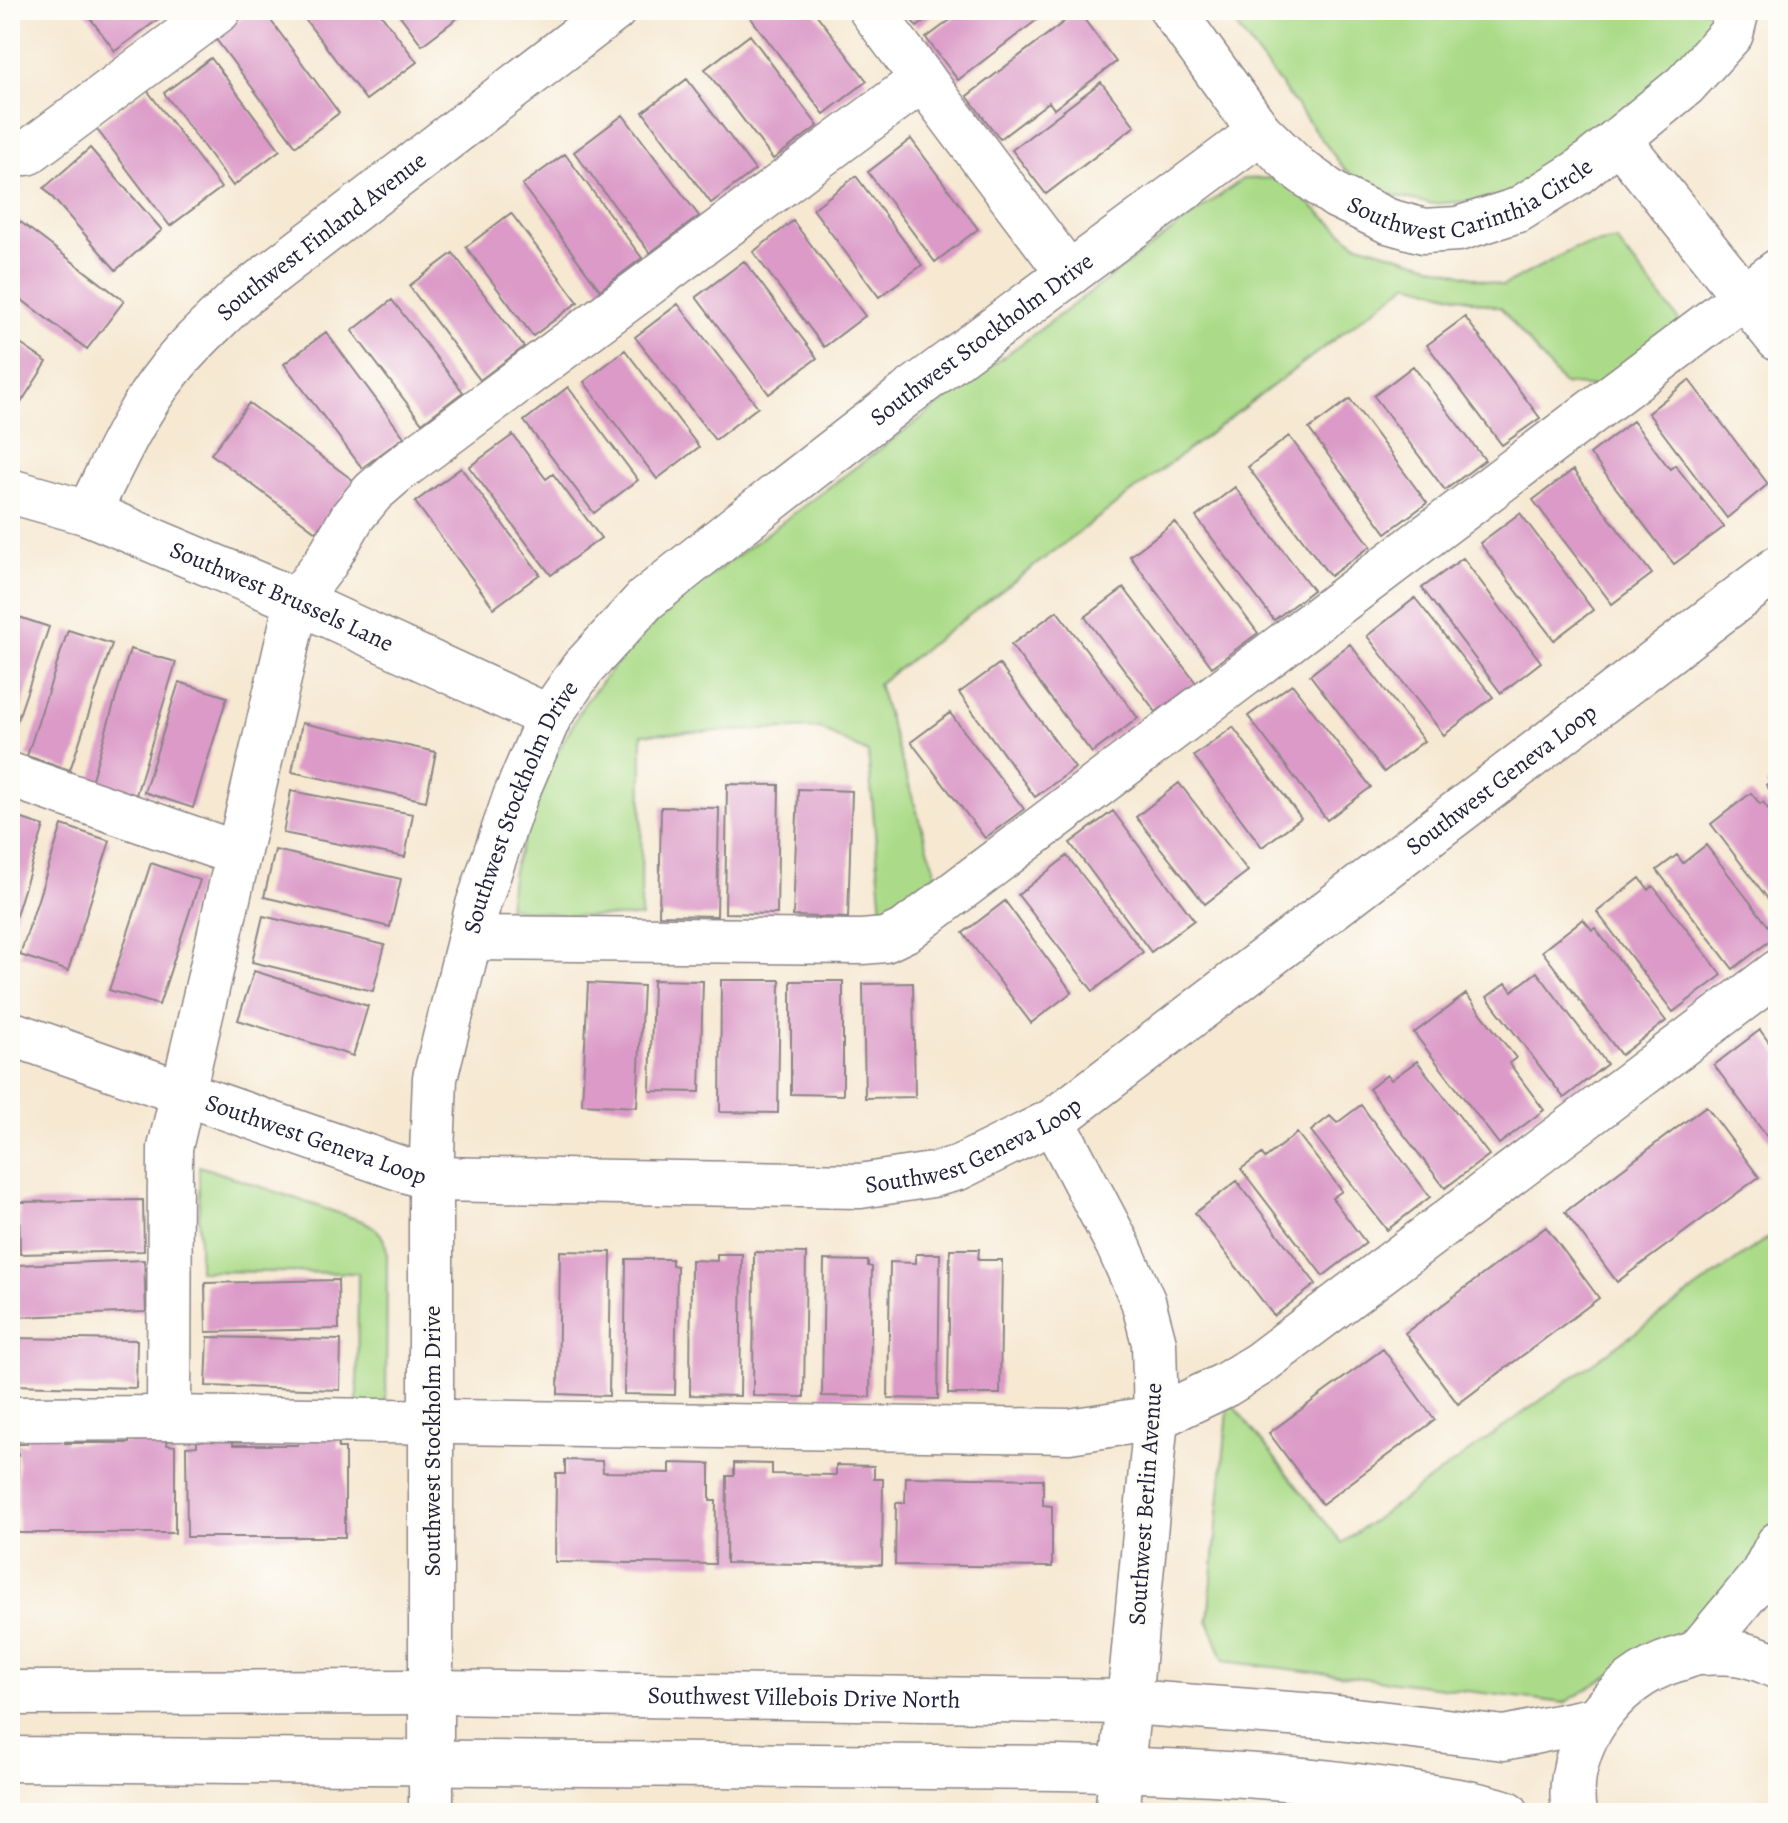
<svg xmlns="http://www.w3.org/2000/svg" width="1788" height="1823" font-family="Alegreya,serif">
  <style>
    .green { fill: #abdb88; stroke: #667e62; stroke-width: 2 }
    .building { fill: #db9ac7 }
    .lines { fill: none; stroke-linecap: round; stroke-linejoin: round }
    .minor-casing { stroke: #8c8586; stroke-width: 47 }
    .minor { stroke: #fff; stroke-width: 44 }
    .labels { text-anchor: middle; stroke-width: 6; stroke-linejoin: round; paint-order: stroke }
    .street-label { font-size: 24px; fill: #22223b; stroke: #fdfcf7 }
  </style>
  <rect width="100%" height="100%" fill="#fdfcf7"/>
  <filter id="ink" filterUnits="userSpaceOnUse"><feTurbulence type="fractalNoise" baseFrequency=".0125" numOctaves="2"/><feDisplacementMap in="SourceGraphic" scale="16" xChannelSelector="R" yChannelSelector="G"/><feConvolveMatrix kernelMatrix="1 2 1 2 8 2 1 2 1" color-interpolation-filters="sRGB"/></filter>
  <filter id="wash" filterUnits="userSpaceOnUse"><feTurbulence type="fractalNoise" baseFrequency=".006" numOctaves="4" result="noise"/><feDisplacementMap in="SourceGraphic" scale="32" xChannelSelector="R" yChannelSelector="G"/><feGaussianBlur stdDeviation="1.8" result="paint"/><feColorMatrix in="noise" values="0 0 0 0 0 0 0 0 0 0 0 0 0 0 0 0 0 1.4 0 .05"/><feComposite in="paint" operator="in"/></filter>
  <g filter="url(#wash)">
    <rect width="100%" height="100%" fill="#f6e8d1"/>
    <path class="green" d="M1224,10H1724L1664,86L1512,194L1471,201L1430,204L1380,192L1345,170Z
      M1280,178L1355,243L1503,286L1575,248L1616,240L1685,328L1607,388L1563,384L1501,308L1409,283L878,684L936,874L882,912L868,753L819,728L642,734L641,917L571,916L508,907L513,870L545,775L584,704L633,642L698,585L1204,207L1243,179Z
      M199,1166L365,1222C379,1229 385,1237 387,1253L386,1411L357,1410L358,1273L199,1271Z
      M1778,1230V1515L1723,1608L1564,1703L1224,1661L1208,1620L1229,1400L1342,1543Z"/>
    <g id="blocks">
      <path class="building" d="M84,10H154L160,18L115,51Z
        M252,10H263L339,113L296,146L215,38Z
        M298,10H378L417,62L366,100Z
        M396,10H468L422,45Z
        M752,10H813L867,81L824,114L747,13Z
        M904,10H940L917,27Z
        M964,10H1050L958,80L926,38Z
        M1078,11L1116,62L1054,109L1049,102L1000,139L967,96Z
        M750,35L818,126L773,159L705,69Z
        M211,58L280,150L233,186L164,93Z
        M687,79L755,170L711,203L643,112Z
        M1101,82L1135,126L1046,194L1012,150Z
        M147,90L221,188L170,226L96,128Z
        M623,115L699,216L650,253L574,152Z
        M911,139L978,229L935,262L868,172Z
        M90,148L162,230L116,270L44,188Z
        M565,154L642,258L600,290L522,185Z
        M856,176L922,265L879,297L813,209Z
        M511,213L578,302L533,336L466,247Z
        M14,217L124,301L87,349L10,291V222Z
        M793,221L865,316L824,347L753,252Z
        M453,253L524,347L480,380L409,286Z
        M744,261L817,358L769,394L696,297Z
        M392,300L463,392L422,423L352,331Z
        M678,304L758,407L715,440L635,337Z
        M1465,317L1540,418L1502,445L1427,345Z
        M326,332L404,437L362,468L284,364Z
        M10,337L47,362L15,412L10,408Z
        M625,350L699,447L657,479L584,382Z
        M1413,366L1485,460L1445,490L1374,396Z
        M1689,380L1768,484L1727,518L1648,413Z
        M568,387L638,480L594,513L524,421Z
        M1350,399L1427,503L1386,533L1309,429Z
        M249,403L354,481L316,532L211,454Z
        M1633,421L1670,469L1675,465L1724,527L1674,564L1590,454Z
        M513,435L546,479L553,474L601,538L551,575L469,467Z
        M1289,436L1371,546L1330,576L1248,467Z
        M461,468L540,574L494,608L415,502Z
        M1573,470L1652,574L1612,604L1533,500Z
        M1235,487L1313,590L1274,620L1196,517Z
        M1520,513L1593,610L1554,640L1480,543Z
        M1175,522L1258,633L1212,667L1130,556Z
        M1463,558L1541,662L1501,693L1422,588Z
        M1124,588L1196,683L1156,712L1085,617Z
        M1415,598L1493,697L1444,735L1367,636Z
        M1057,611L1138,718L1092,753L1011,645Z
        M10,614L49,627L11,739H10Z
        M68,630L112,644L70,770L27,756Z
        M1350,644L1424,741L1384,772L1310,675Z
        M130,649L176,662L136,795L91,782Z
        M999,664L1075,768L1035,797L959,693Z
        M179,682L227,697L193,808L144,792Z
        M1292,684L1371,787L1327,820L1248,716Z
        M950,713L1024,809L985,838L911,742Z
        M302,723L436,752L426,801L292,772Z
        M1233,727L1301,818L1262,847L1194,756Z
        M1778,775V801L1766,785Z
        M1179,783L1248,871L1205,904L1136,817Z
        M727,784L779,785L777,914L725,913Z
        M798,789L852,791L848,918L793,916Z
        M291,791L413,814L405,857L283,833Z
        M1751,793L1760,804L1763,802L1778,822V912L1711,824Z
        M661,807L719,808L717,916L659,915Z
        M1113,811L1194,920L1151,952L1070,843Z
        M10,815L44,826L11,931H10Z
        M62,825L110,841L68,971L20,955Z
        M1706,845L1776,936L1733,969L1657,870L1677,855L1683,863Z
        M275,850L401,879L390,927L264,897Z
        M1067,856L1143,952L1093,991L1018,895Z
        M151,863L200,880L159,1005L109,990Z
        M1640,878L1649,890L1653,886L1722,975L1673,1012L1597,912Z
        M1005,901L1072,992L1031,1023L963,933Z
        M263,916L385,945L373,991L252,962Z
        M1583,919L1592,930L1595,928L1666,1021L1621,1055L1542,951Z
        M254,971L368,1006L353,1056L238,1020Z
        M1537,972L1607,1064L1564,1098L1487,997L1506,983L1512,991Z
        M653,980L703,981L700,1092L650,1091Z
        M721,980H780L778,1113L720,1112Z
        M791,981H843V1095L791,1094Z
        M588,983L643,986L637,1107L582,1104Z
        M913,983L915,1097L865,1098L863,984Z
        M1466,994L1516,1058L1509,1063L1544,1110L1499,1144L1414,1033Z
        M1760,1030L1778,1055V1152L1714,1065Z
        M1417,1061L1489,1155L1445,1188L1369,1089L1387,1075L1391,1080Z
        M1361,1105L1430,1197L1387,1230L1311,1131L1330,1116L1337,1123Z
        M1706,1106L1759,1177L1617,1282L1565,1212Z
        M1297,1133L1342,1191L1332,1198L1366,1243L1323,1276L1241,1169L1262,1154L1265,1158Z
        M1237,1181L1316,1284L1274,1316L1195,1213Z
        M143,1200L144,1251L20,1254L19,1202Z
        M1546,1227L1599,1298L1458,1404L1405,1333Z
        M950,1249H979L978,1260H1002L1000,1394H948Z
        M560,1251L611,1252L609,1396L558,1394Z
        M754,1252L806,1253L804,1397L753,1396Z
        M717,1254H742L740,1396L690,1395L691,1260L717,1261Z
        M916,1254H940L938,1399L888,1398L890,1262L916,1263Z
        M626,1259H672V1265L677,1266L675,1395L624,1394Z
        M144,1260L146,1312L18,1317L16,1265Z
        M824,1260L868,1261V1266L872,1267L870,1397L822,1396Z
        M338,1280L339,1329L206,1332L205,1283Z
        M208,1337L341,1340L340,1390L206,1386Z
        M10,1338L137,1340L136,1388L10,1385Z
        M1383,1349L1435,1420L1322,1504L1269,1433Z
        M26,1432H64L65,1443H129L130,1434H168L167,1445L175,1446V1533H18V1444H27Z
        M197,1435H233V1445H298V1436H338V1448H345V1537H187L186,1447L197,1446Z
        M565,1460L602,1461L603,1472L670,1473V1463L710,1464V1501H716L715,1564L555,1562L556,1474H565Z
        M734,1463L772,1464V1474L836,1475V1465L874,1466V1479H883L882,1565L726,1563L727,1476H734Z
        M906,1477L1043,1479V1505L1052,1506V1567L895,1565L896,1503H905Z"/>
    </g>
  </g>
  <g filter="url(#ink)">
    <use href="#blocks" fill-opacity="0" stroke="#8c8586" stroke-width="2"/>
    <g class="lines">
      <defs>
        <g id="minor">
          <path d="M871,10L1069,274"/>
          <path id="s1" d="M1172,10L1260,132L1297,168L1336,196L1388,221L1424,231L1458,229L1518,210L1577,173L1685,85L1731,34L1737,10"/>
          <path d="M1619,140L1778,339"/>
          <path d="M10,153H27L219,10"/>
          <path id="s2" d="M10,491L88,513L297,601L549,717"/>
          <path id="s3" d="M88,513C112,466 134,414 168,372C188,345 214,323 238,299L614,10"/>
          <path d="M10,775L238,854"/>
          <path d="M470,938L862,942L885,940L906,930L1778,271"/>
          <path id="s4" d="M10,1033L431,1179L860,1186L932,1175L958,1168L1053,1121L1778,568"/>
          <path d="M1053,1121L1117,1243L1143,1301L1154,1343L1156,1418L1129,1702L1117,1813"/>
          <path d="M169,1418L170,1148L297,601L326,562L353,516L373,492L396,472L923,79"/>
          <path d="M10,1419L169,1418L1069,1431L1156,1418L1225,1385L1259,1364L1778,972"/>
          <path d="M1697,1653L1762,1575L1778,1544"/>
          <path id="s5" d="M10,1693L432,1692L1129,1702L1330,1717L1504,1738L1596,1719"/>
          <path d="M10,1759L1058,1768C1170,1770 1282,1774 1393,1791C1432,1797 1470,1801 1507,1813"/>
          <path id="s6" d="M431,1813V1179L435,1078L478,905L515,797L549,717L582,669L645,600L736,527L907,394L1260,132"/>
          <path d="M1574,1813C1563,1746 1613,1679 1675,1660C1683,1658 1691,1654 1699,1653C1712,1652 1737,1652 1749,1656C1759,1658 1769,1663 1778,1667"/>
        </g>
      </defs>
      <use href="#minor" class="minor-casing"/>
      <use href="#minor" class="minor"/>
    </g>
  </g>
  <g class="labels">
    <g class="street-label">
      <text dy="8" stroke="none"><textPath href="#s1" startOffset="396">Southwest Carinthia Circle</textPath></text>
      <text dy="8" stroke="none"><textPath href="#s3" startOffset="368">Southwest Finland Avenue</textPath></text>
      <text dy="8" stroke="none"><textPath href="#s6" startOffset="1692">Southwest Stockholm Drive</textPath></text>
      <text dy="8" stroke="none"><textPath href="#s2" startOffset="292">Southwest Brussels Lane</textPath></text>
      <text dy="8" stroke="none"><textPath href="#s4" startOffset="1644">Southwest Geneva Loop</textPath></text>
      <text dy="8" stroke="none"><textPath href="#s6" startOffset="1020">Southwest Stockholm Drive</textPath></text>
      <text dy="8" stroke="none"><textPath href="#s4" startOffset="324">Southwest Geneva Loop</textPath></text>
      <text dy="8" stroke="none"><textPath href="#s4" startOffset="996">Southwest Geneva Loop</textPath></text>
      <text transform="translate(432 1441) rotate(-90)" y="8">Southwest Stockholm Drive</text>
      <text transform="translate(1145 1504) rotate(-86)" y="8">Southwest Berlin Avenue</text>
      <text dy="8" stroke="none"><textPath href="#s5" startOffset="794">Southwest Villebois Drive North</textPath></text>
    </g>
  </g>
  <rect width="1788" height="1823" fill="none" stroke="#fdfcf7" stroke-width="40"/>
</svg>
